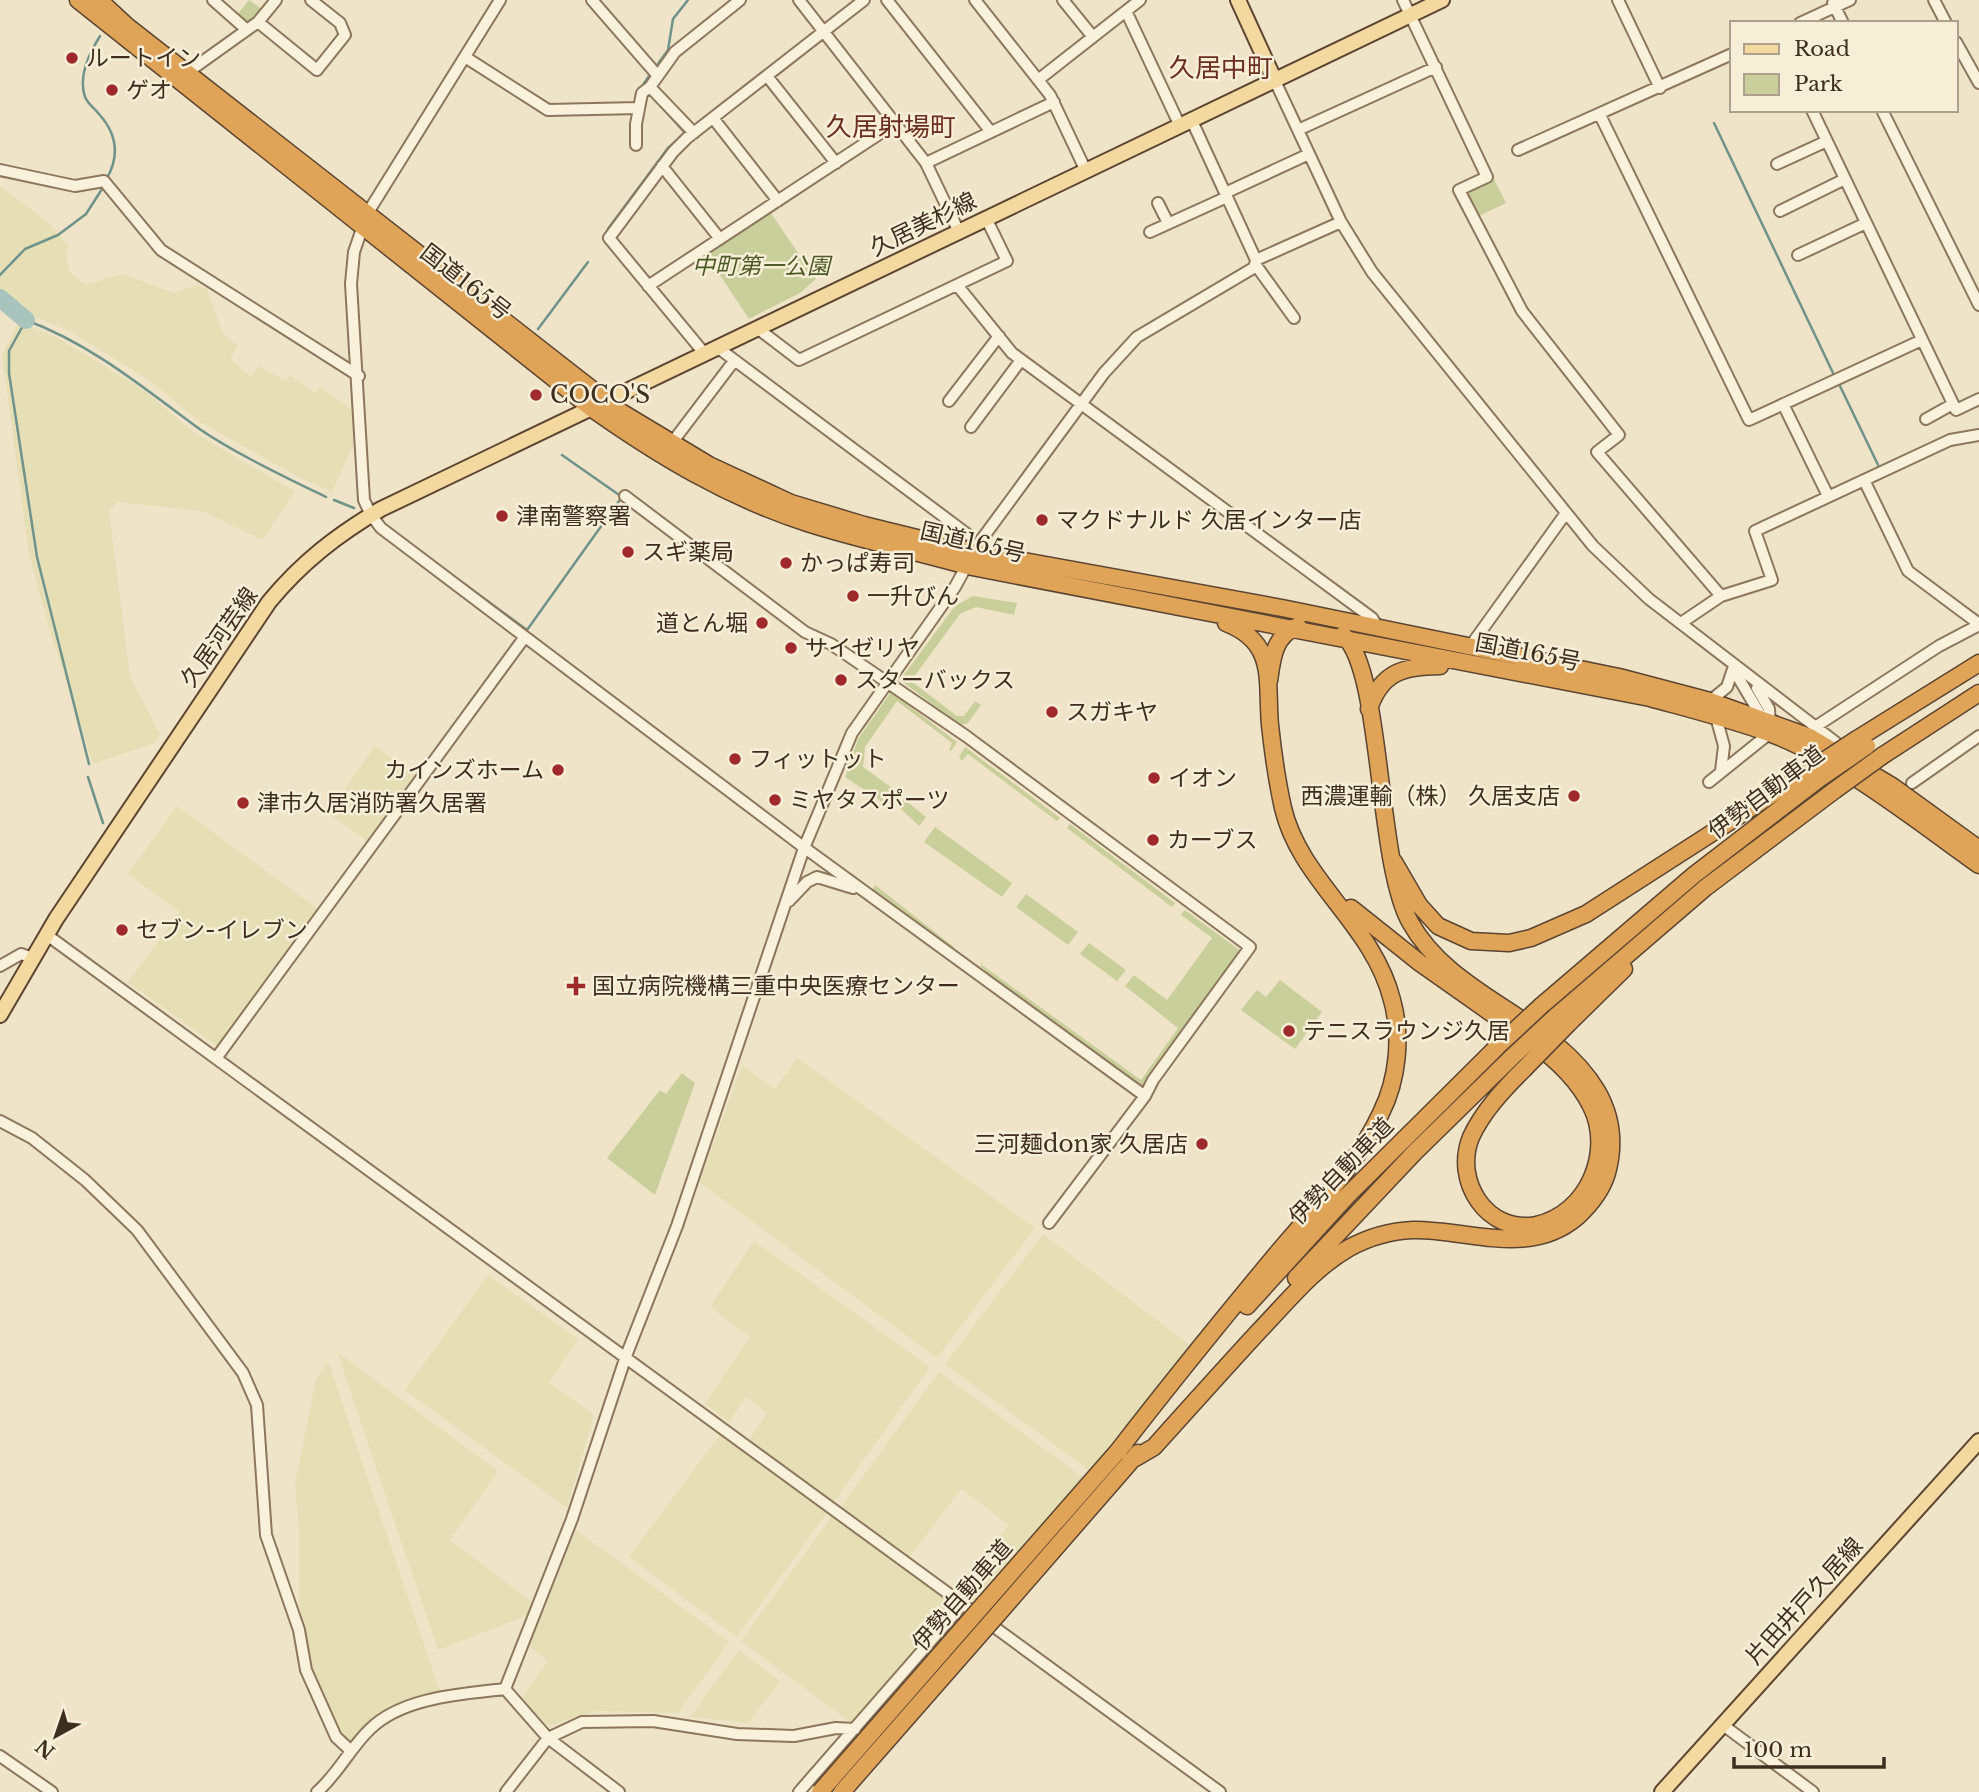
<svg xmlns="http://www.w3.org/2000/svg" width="1979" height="1792" font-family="'Libre Baskerville','Noto Sans JP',serif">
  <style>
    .farmland { fill: #e6deb5 }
    .green { fill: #c9cf9b }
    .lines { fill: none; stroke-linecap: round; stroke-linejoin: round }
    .stream { stroke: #6f938a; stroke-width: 2.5 }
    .river { stroke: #a9c4bc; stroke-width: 18 }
    .minor-casing { stroke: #8d765c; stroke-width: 14 }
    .major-casing { stroke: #5b4430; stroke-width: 18 }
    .highway-casing { stroke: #5b4430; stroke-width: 19 }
    .minor { stroke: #faf1dc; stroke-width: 10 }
    .major { stroke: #f3d9a0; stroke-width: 14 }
    .highway { stroke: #e0a458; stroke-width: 16 }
    .highway-bridge-casing { stroke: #5b4430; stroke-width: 19; stroke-linecap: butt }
    .highway-bridge { stroke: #e0a458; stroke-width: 16 }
    .poi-dot { fill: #9e2a2b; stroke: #f7eed8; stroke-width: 2.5 }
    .labels { text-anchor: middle; stroke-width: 5; stroke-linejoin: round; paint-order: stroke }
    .poi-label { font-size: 23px; fill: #3d2e20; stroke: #f7eed8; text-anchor: start }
    .street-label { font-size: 23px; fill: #3d2e20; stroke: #f7eed8 }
    .park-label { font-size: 23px; font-style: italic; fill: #4d5a26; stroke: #f7eed8 }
    .quarter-label { font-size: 26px; fill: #6b2e1e; stroke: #f7eed8 }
  </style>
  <rect width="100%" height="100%" fill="#f0e4c8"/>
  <path class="farmland" d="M0,186L49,223L70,248L66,251L69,271L85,285L122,274L174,293L197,285L207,289L223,334L238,346L230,359L251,377L259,366L286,381L290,375L315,393L320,387L357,414L359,432L332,492L298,477L200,422L149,380L69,331L24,312L0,290Z
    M19,321L63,341L142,389L196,434L295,491L262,540L202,511L117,502L109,511L130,677L160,734L155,743L93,764L49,628L29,554L2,355Z
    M375,746L418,777L370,843L328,813Z
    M177,806L321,911L220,1048L128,982L180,912L128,874Z
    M797,1058L1035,1228L937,1358L699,1182L742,1065L775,1089Z
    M1043,1234L1194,1348L1094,1474L945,1364Z
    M754,1241L930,1367L833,1503L749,1440L767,1413L746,1397L729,1422L705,1404L750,1337L710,1307Z
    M488,1275L578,1339L549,1382L594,1415L567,1508L405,1390Z
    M337,1352L498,1471L450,1540L532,1602L528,1615L438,1650Z
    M328,1361L440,1692L395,1705L367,1722L351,1743L339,1733L312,1669L299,1607V1530L295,1484L316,1379Z
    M939,1372L1088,1481L973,1605L953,1590L1009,1525L961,1489L909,1558L840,1508Z
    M721,1433L828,1511L737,1637L629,1557Z
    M833,1515L958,1607L854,1725L741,1641Z
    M576,1530L729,1642L678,1713L595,1711L549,1726L521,1700L548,1661L529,1646Z
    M739,1650L780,1681L748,1723L690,1717Z"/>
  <path class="green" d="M249,0L262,9L251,23H244L236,16Z
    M1494,179L1506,203L1477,217L1467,199L1470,191Z
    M770,212L816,279L800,293L749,319L706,254Z
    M973,596L1017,603L1014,615L976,607L960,614L911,681L957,716H964L975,701L981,705L968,723L960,725L900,680L955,606Z
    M891,692L957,742L951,751L949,750L952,743L897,701L865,747L863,767L895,790L885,804L845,777L858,739Z
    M965,747L1060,818L1057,821L968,754L962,761L959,757Z
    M904,799L926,817L919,826L899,807Z
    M1070,824L1175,903L1172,907L1067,828Z
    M935,827L1012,883L1002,897L924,842Z
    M875,885L954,947L952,951L871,892Z
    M1026,894L1078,932L1068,945L1016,907Z
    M1185,910L1242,952L1142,1092L982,975L985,970L981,967L983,955L982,965L1141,1080L1178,1028L1125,986L1134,975L1167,1000L1212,938L1181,915Z
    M1089,943L1126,970L1117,981L1080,954Z
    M1280,980L1322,1012L1295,1049L1241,1010L1257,990L1266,997Z
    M682,1073L695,1083L655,1195L607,1158L660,1090L666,1094Z"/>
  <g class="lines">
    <path class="stream" d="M100,36C89,54 78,76 85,97C88,104 94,108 99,114C116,133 120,155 107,178
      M655,68L668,50L673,19L688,0
      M643,85L651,73
      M1714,123L1834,375
      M608,229L668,148L685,133L651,95
      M0,275L25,249L58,235L86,214L102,189
      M538,329L588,262
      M1839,384L1880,469
      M334,500L354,508
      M463,583L527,630L622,497L562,455
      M89,764L37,557L9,373V351L26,320C90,344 140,385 194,425C228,450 287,478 326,497
      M88,777L103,823"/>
    <path class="river" d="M0,298L26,320"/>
    <defs>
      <path id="minor" d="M213,0L247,30
        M500,0L367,214L354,252L351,284L364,500L371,515L381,528L798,843L1145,1096
        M592,0L658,76
        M799,0L926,163L959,232
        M887,0L991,132
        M975,0L1050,95L1086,171
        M1063,0L1093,37
        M1403,0L1487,177L1459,190L1522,311L1619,435L1597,452L1721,596
        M1618,0L1660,88
        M1934,0L1946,23
        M1833,3L1843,23
        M1126,11L1180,126
        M258,22L317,70L345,35L340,23L311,0
        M1800,23L1850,0
        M1956,42L1979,83
        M465,57L548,110L639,108
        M188,72L258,22L276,0
        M767,76L836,163
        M1038,80L1140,0
        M1275,81L1341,222L1372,272L1593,546L1649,599L1847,751
        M650,87L694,133
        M1812,110L1956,410L1979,399
        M1882,110L1979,305
        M1600,115L1749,420L1922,340
        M713,118L778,201
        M1298,130L1436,67
        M636,145V124L642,93L650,87L675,52L740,0
        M1518,150L1732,54
        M926,163L1054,102
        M1777,164L1827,141
        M662,166L720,239
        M0,170L75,186L104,181L161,250L359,376
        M1225,193L1309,154
        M1158,203L1168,223
        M1780,211L1845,179
        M1150,232L1227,197
        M1798,255L1866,223
        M1256,260L1341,222
        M1255,264L1294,318
        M957,285L1012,353L1372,618L1380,630
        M648,286L896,123
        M757,328L799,360L1007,261L986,218
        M717,347L967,534
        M704,353L609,238L673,152L687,138L864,0
        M949,401L999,336
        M1783,404L1828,496
        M1926,419L1953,404
        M971,427L1021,360
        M671,444L734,361
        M1864,480L1908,571L1979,624
        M625,496L805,632L831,644L966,736L1250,947L1153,1080L1145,1096L1049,1223
        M1681,623L1721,596L1772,580L1755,531L1950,440L1979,435
        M1469,648L1566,513
        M1735,672L1764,721
        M1757,688L1769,709L1770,728
        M1710,701L1727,687L1733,669
        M1716,717L1724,746L1721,771
        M1815,727L1939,646L1979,625
        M1709,782L1770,733
        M1912,783L1979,736
        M789,901L807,882L817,877L853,888
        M47,935L1220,1792
        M0,966L21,954L33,958
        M217,1057L524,638
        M0,1121L32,1138L85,1180L137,1230L243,1373L257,1405L266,1535L299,1630L306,1670L336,1737L350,1750
        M505,1689L572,1519L626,1356L677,1226L804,848L852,733L955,587L979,543L1104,373L1137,337L1255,267L1256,260L1192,121
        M505,1689L548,1738L619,1792
        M1723,1725L1813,1792
        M0,1756L52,1792
        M317,1792C338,1774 350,1748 370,1729C403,1697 462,1694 505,1689
        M506,1792L548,1738L582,1722L653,1721L737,1734L794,1736L836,1728L855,1729
        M799,1792L963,1604"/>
      <path id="major" d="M1238,0L1275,81
        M0,1015L56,919L269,602C302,562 337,535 381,509L1442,0
        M1662,1792L1979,1441"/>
      <path id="highway" d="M78,0L591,408C659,456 727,497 807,523C860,540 914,551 967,566L1650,698C1690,709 1730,719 1769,733C1840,759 1917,821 1979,865
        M99,0L127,26L621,412L709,465L791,503L864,525L974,552L1282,608L1619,677L1710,701L1810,737L1892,786L1979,849
        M1269,681C1272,659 1274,635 1298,626
        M1369,709C1381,672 1404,666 1440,666
        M1857,739L1979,663
        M1882,756L1979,693
        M1394,862L1419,905L1438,926L1471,941L1509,943L1531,938L1586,914L1810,770
        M1351,908L1420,963L1501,1020
        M1541,1006L1694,875L1819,779
        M1555,1017L1705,888L1835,790
        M1568,1024L1624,969
        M1524,1069C1504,1089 1483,1111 1471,1137C1453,1181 1487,1234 1536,1225C1588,1214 1614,1151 1591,1106C1578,1080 1557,1060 1533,1043
        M1296,1278L1415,1152L1512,1057
        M1247,1306L1348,1195L1498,1046
        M1118,1451C1169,1385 1221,1321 1274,1257C1312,1212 1356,1167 1381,1113C1398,1079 1402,1036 1392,1000C1373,924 1300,881 1283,808C1277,781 1273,753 1270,725C1266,680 1277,643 1226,623
        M1130,1461L1154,1447C1189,1408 1224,1369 1260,1330C1288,1301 1314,1268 1349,1248C1369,1237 1390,1231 1413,1230C1468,1229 1529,1258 1577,1217C1590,1205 1602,1190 1607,1173C1615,1144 1612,1117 1597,1091C1553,1017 1452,998 1410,922C1376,860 1383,669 1343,635
        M984,1604L1125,1443
        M998,1614L1138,1453"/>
    </defs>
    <use href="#minor" class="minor-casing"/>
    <use href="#major" class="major-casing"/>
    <use href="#highway" class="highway-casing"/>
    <use href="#minor" class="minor"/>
    <use href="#major" class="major"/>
    <use href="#highway" class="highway"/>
    <defs>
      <path id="highway-bridge" d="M1810,770L1857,739
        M1819,779L1867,746
        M1835,790L1882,756
        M1498,1046L1541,1006
        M1512,1057L1555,1017
        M1524,1069L1568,1024
        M820,1792L984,1604
        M842,1792L998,1614"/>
    </defs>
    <use href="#highway-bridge" class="highway-bridge-casing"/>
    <use href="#highway-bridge" class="highway-bridge"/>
  </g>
  <g class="poi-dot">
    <circle cx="72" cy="58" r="7"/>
    <circle cx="112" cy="90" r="7"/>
    <circle cx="536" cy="395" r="7"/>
    <circle cx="502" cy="516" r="7"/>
    <circle cx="1042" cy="520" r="7"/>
    <circle cx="628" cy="552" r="7"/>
    <circle cx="786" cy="563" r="7"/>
    <circle cx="853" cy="596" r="7"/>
    <circle cx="762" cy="623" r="7"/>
    <circle cx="791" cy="648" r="7"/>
    <circle cx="841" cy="680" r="7"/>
    <circle cx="1052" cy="712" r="7"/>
    <circle cx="735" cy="759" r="7"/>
    <circle cx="558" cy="770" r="7"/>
    <circle cx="1154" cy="778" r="7"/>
    <circle cx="1574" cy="796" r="7"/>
    <circle cx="775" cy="800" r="7"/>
    <circle cx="243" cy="803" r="7"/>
    <circle cx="1153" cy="840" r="7"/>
    <circle cx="122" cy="930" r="7"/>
    <path d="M572.5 975.5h7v7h7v7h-7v7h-7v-7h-7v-7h7z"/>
    <circle cx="1289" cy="1031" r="7"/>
    <circle cx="1202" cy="1144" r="7"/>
  </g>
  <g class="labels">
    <g class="poi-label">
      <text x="86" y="66">ルートイン</text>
      <text x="126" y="98">ゲオ</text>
      <text x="550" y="403">COCO'S</text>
      <text x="516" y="524">津南警察署</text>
      <text x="1056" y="528">マクドナルド 久居インター店</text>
      <text x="642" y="560">スギ薬局</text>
      <text x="800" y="571">かっぱ寿司</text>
      <text x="867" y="604">一升びん</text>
      <text x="748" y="631" text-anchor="end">道とん堀</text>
      <text x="805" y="656">サイゼリヤ</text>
      <text x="855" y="688">スターバックス</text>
      <text x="1066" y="720">スガキヤ</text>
      <text x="749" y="767">フィットット</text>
      <text x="544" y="778" text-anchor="end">カインズホーム</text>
      <text x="1168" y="786">イオン</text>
      <text x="1560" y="804" text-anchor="end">西濃運輸（株） 久居支店</text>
      <text x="789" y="808">ミヤタスポーツ</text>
      <text x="257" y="811">津市久居消防署久居署</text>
      <text x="1167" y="848">カーブス</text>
      <text x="136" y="938">セブン-イレブン</text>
      <text x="592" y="994">国立病院機構三重中央医療センター</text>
      <text x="1303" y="1039">テニスラウンジ久居</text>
      <text x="1188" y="1152" text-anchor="end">三河麺don家 久居店</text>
    </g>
    <g class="street-label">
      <text transform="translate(923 224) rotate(-26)" y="8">久居美杉線</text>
      <text transform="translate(466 282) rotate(38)" y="8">国道165号</text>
      <text transform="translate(973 542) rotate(13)" y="8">国道165号</text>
      <text transform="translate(219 637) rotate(-55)" y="8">久居河芸線</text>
      <text transform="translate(1528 652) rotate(11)" y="8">国道165号</text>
      <text transform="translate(1766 792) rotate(-37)" y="8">伊勢自動車道</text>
      <text transform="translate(1341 1171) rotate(-46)" y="8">伊勢自動車道</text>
      <text transform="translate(962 1595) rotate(-49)" y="8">伊勢自動車道</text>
      <text transform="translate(1804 1601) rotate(-48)" y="8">片田井戸久居線</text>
    </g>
    <g class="park-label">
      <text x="761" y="274">中町第一公園</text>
    </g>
    <g class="quarter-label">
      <text x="1221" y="77">久居中町</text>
      <text x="891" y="136">久居射場町</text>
    </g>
  </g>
  <rect x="1730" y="21" width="228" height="91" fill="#f7eed8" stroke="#ada18e" stroke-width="2"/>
  <rect x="1744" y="44" width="35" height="10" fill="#f3d9a0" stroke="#ada18e" stroke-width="2"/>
  <text x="1794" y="56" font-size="21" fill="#3d2e20">Road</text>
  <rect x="1744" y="74" width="35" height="21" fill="#c9cf9b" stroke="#ada18e" stroke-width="2"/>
  <text x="1794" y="91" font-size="21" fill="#3d2e20">Park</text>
  <g transform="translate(56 1736) rotate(220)" stroke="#f7eed8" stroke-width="5" paint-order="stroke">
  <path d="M0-5L12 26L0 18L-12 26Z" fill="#3d2e20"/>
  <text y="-10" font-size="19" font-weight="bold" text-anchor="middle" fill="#3d2e20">N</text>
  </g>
  <path d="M1734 1757v10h150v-10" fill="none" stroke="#3d2e20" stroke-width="3.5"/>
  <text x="1744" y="1757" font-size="21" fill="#3d2e20" stroke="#f7eed8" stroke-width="5" paint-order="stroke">100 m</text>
</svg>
